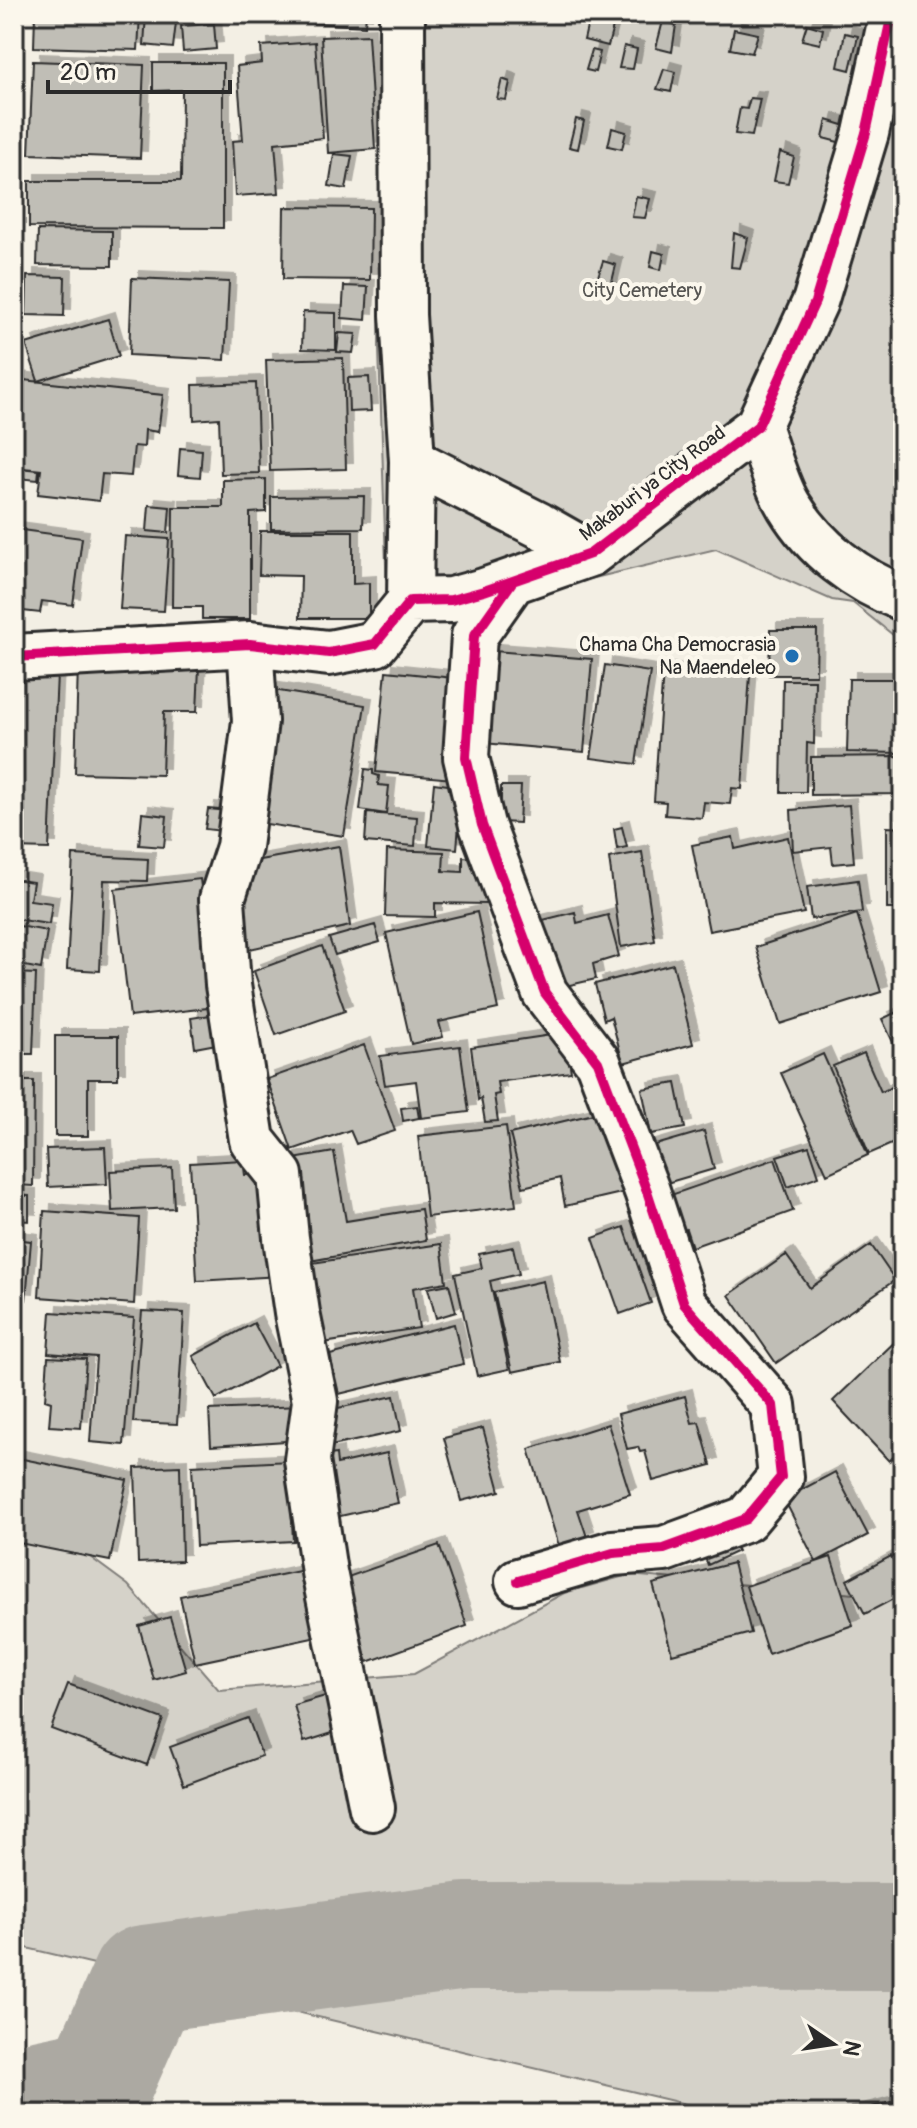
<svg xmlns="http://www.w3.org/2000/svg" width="917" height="2128" font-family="Pangolin,sans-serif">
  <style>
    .green { fill: #d5d2c9; stroke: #807e7a; stroke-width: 2 }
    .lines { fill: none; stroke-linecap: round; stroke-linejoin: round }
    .river { stroke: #aca9a2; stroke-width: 108 }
    .building { fill: #c0beb6; stroke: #2b2b2b; stroke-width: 2; filter: url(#shadow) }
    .minor-casing { stroke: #2b2b2b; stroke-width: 50 }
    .minor { stroke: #fbf7ec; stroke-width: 44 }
    .cycleway-casing { stroke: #fbf7ec; stroke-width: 15 }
    .cycleway { stroke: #d6006c; stroke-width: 10 }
    .poi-dot { fill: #1f6fb2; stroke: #fbf7ec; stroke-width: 3 }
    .labels { text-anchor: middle; stroke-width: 8; stroke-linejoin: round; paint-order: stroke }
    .park-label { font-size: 20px; fill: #565552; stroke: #fbf7ec }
    .street-label { font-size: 20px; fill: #2b2b2b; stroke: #fbf7ec }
    .poi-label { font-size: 20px; fill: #2b2b2b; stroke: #fbf7ec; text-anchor: end }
  </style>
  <defs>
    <filter id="shadow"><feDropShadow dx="7" dy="-7" stdDeviation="0" flood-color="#0004"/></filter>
  </defs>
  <rect width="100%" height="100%" fill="#f3efe4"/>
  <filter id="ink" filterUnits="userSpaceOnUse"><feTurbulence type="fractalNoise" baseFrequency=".0125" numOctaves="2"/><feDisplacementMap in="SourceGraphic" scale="16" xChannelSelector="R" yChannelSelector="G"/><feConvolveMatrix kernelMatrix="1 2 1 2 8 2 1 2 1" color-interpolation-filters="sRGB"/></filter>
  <g filter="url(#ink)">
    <path class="green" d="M383,14H903V643L853,603L832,600L716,549L388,627L379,348Z
      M14,1501L128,1585L219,1690L414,1674L564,1593L628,1575L903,1598V2114H728L14,1945Z"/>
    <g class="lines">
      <path class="river" d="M14,2099L100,2081L145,1979L465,1936L903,1937"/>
    </g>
    <path class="building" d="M35,14H140L138,50L34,47Z
      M146,14H177L173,48L144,45Z
      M274,14H366L365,26L274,21Z
      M590,14L615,19L608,46L584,40Z
      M663,21L676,25L672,52L656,48Z
      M214,24L216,49L183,52L181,26Z
      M807,24L823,29L820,44L802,40Z
      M734,29L758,34L752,53L730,49Z
      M845,33L858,36L850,70L838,67Z
      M368,35L375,149L328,153L321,37Z
      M315,42L323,138L275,143L279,193L235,196L232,141L243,140L237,66L262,63L261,46Z
      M624,46L637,49L633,69L619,68Z
      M592,50L600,52L595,72L586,70Z
      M33,61L144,65L140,158L29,154Z
      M153,63H223V228L29,227V181H181L182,90L153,91Z
      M664,69L675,72L671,92L657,89Z
      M502,79L510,82L506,100L497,99Z
      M750,98L760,99L752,136L735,134L740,108L747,109Z
      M576,119L584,121L578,149L569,147Z
      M827,120L846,126L842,143L823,138Z
      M612,128L626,132L622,149L608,146Z
      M780,152L794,157L788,183L774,181Z
      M334,154L352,156L346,189L329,186Z
      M636,196L650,199L645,218L632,217Z
      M284,207L371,208L370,280L283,279Z
      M38,230L112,231V266L37,265Z
      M734,233L748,238L740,268L731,267Z
      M653,251L664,254L661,270L650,267Z
      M603,261L616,265L610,290L595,286Z
      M27,276L65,277L64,316L26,315Z
      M132,278L229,282L225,360L129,355Z
      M344,286L368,287L366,320L342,318Z
      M303,312L336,313V350L302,349Z
      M108,319L119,356L38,381L26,344Z
      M339,333L356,334L353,353L337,352Z
      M343,358L346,469L270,471L266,360Z
      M369,377L371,411L349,412L348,378Z
      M14,379L163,395L158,432L145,430L144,447L134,446L131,476L102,474L99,501L38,494L41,470L14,467Z
      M256,383L259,473L221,474L219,418L194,420L193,385Z
      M180,448L202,450L200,477L178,475Z
      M18,468L39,470L38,480L17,478Z
      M266,479V512L250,513V619H202V607H172L173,507H223V480Z
      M364,496L363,528L271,529V497Z
      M149,505L170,507L168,533L147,531Z
      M14,529L82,538L73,605L42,601L40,613L14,610Z
      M260,531H353V584L369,583V618H300L301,576L259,575Z
      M125,536L169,539L164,611L120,609Z
      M770,630H817L816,675H769Z
      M481,650L592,659L584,752L473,742Z
      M78,665L199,667L197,712H164L162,775L75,773Z
      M605,665L650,672L636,764L591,758Z
      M663,670L750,675L742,789L732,788L730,804L704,802L702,818L665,815L666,802L654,801Z
      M14,671L57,674L49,849L14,848Z
      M386,671L463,679L453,779L376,772Z
      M849,679H903V753L847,752Z
      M783,680H815L814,744L807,743L806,792H781Z
      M267,689L365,705L344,836L247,821Z
      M903,756V794L811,795V757Z
      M365,769L373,770V774L379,776L378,785L389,786L386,814L360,810Z
      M434,783L462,787L457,849L428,846Z
      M501,786H521L519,823L501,822Z
      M849,805L854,862L833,864L831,847L793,851L791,810Z
      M208,809L240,812L238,833L205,829Z
      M142,813L167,816L164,847L139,845Z
      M367,813L417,817L415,846L365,842Z
      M622,827L627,847L617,849L614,829Z
      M887,827L903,828V909H887Z
      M733,837L735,849L788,837L804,913L709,931L692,845Z
      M339,846L350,926L237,952V864Z
      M387,850L444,852L443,871L463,872V857L488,859L486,904L435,903V917L385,916Z
      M642,852L655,941L621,947L609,858Z
      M73,855L148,859L147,881L104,880L100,971L67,969Z
      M14,879L33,882L30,900L52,903L49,924L14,919Z
      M200,879L216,1007L130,1017L115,889Z
      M858,880L862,912L811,919L807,887Z
      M477,912L498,1009L439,1022L443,1037L411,1044L386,933Z
      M575,912L577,923L608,915L619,956L593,964L596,979L548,990L531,923Z
      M857,914L881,992L780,1024L756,947Z
      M14,925L47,931L41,969L14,964Z
      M375,925L380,942L335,955L329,938Z
      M322,946L345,1011L276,1035L254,971Z
      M673,964L693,1044L623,1063L611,1017L604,1020L595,984Z
      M14,973L36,974L33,1054H14Z
      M903,1009V1063L882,1019Z
      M223,1013L227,1042L195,1048L191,1018Z
      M565,1033L571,1072L497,1082L499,1094L494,1095L498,1121L485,1122L481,1098L478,1100L471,1047Z
      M55,1036H118V1079H88V1136H55Z
      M364,1045L395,1131L356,1144L350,1130L292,1150L267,1079Z
      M460,1046L469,1112L421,1118L416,1081L385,1085L380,1056Z
      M864,1053L881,1092L903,1082V1139L869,1154L833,1066Z
      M823,1054L868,1155L827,1174L781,1073Z
      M14,1081H34L33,1186L14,1185Z
      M676,1083L685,1128L651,1134L642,1089Z
      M417,1106L419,1118L403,1121L401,1108Z
      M610,1110L630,1191L565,1206L560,1178L523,1187L510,1134Z
      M506,1126L516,1206L427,1217L418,1136Z
      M704,1131L714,1169L653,1187L642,1149Z
      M809,1146L819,1176L788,1187L777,1156Z
      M105,1147L107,1184L48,1187L46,1149Z
      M334,1152L346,1221L421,1209L426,1240L304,1262L282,1161Z
      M775,1159L793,1211L692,1247L686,1229L677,1232L665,1197Z
      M243,1160L245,1175L275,1174L281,1276L197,1281L190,1163Z
      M172,1168L174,1208L112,1211L110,1171Z
      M14,1195L29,1196V1221L14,1220Z
      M44,1211L139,1218L134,1304L39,1297Z
      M624,1227L651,1303L620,1314L593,1238Z
      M14,1239L31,1241L26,1300L14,1299Z
      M441,1244L446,1282L413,1288L419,1328L317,1344L305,1264Z
      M871,1245L895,1280L776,1363L729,1295L786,1255L810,1288Z
      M513,1247L519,1274L490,1281L509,1369L477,1376L455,1274L482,1268L479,1254Z
      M543,1281L560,1362L512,1372L494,1292Z
      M449,1284L456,1312L436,1318L428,1288Z
      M142,1311L184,1313L177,1424L133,1422Z
      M51,1312L134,1318L124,1445L90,1442L96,1357L48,1353Z
      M254,1323L277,1366L216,1399L193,1356Z
      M454,1324L463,1364L339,1394L330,1355Z
      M903,1334V1448L889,1461L833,1401Z
      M48,1357L86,1359L81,1428L49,1426L51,1402L45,1400Z
      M394,1396L401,1431L331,1446L324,1411Z
      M685,1396L692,1423L699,1422L711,1465L653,1481L645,1451L640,1452L638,1447L627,1449L618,1414Z
      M299,1406L301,1440L211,1446L209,1410Z
      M608,1424L630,1494L578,1510L587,1537L559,1546L529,1449Z
      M483,1428L500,1491L461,1501L444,1438Z
      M387,1453L398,1503L327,1519L314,1458L336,1454L337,1464Z
      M18,1458L127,1480L110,1561L14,1542V1478Z
      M289,1461L293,1541L196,1546L192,1466Z
      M180,1466L182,1561L138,1563L135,1468Z
      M835,1472L868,1535L816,1562L784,1499Z
      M731,1538L738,1551L708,1565L702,1551Z
      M439,1545L467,1626L368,1662L339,1580Z
      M891,1556L903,1579V1594L865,1614L847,1580Z
      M831,1557L853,1625L768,1654L746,1586Z
      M733,1563L751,1633L672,1654L653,1584Z
      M309,1569L322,1636L195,1663L180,1596Z
      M170,1617L186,1671L154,1680L139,1626Z
      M68,1684L163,1719L147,1765L51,1729Z
      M329,1695L339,1731L304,1742L294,1705Z
      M248,1718L262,1756L184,1785L170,1747Z
      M892,2102L895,2114H843Z"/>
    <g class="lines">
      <defs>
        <path id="minor" d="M402,14L403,315L412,461L410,601
          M758,426C767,450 776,485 789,506C815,549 857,581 903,598
          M412,461L539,525L590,554
          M512,582L474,636L466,757L482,825L545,993L598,1062L647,1191L684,1304L773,1405L781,1477L746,1519L664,1549L613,1553L518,1581
          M250,644L255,721L239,847L222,899L228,985L252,1140L280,1175L286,1238L297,1313L315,1401L307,1460L324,1572L372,1808
          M14,657L250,644L329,653L375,644L410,601L451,600L484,591L590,554L758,426L815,302L866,133L892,14"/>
      </defs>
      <use href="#minor" class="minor-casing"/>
      <use href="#minor" class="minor"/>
      <defs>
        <path id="cycleway" d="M512,582L474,636L466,757L482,825L545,993L598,1062L647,1191L684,1304L773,1405L781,1477L746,1519L664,1549L613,1553L518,1581
          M14,657L250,644L329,653L375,644L410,601L451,600L484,591L590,554L758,426L815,302L866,133L892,14"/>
      </defs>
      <use href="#cycleway" class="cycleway-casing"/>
      <use href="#cycleway" class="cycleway"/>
    </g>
  </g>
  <circle class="poi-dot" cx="792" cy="656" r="8"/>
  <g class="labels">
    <g class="park-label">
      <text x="642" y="297">City Cemetery</text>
    </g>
    <g class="street-label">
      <text transform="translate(652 483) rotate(-37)" y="7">Makaburi ya City Road</text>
    </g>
    <g class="poi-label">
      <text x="776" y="651">Chama Cha Democrasia<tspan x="776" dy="23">Na Maendeleo</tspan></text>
    </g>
  </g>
  <rect width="917" height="2128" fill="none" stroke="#fbf7ec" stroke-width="48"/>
  <rect x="24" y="24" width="869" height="2080" fill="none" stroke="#2b2b2b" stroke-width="3" filter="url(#ink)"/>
  <g transform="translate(833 2044) rotate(103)" stroke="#fbf7ec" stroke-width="6" paint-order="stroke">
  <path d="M0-6L14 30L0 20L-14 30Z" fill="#2b2b2b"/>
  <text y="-12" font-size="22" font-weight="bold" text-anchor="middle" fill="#2b2b2b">N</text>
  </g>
  <path d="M48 80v12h182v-12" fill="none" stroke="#2b2b2b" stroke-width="4"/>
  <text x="60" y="80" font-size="24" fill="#2b2b2b" stroke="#fbf7ec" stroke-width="6" paint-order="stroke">20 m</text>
</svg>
